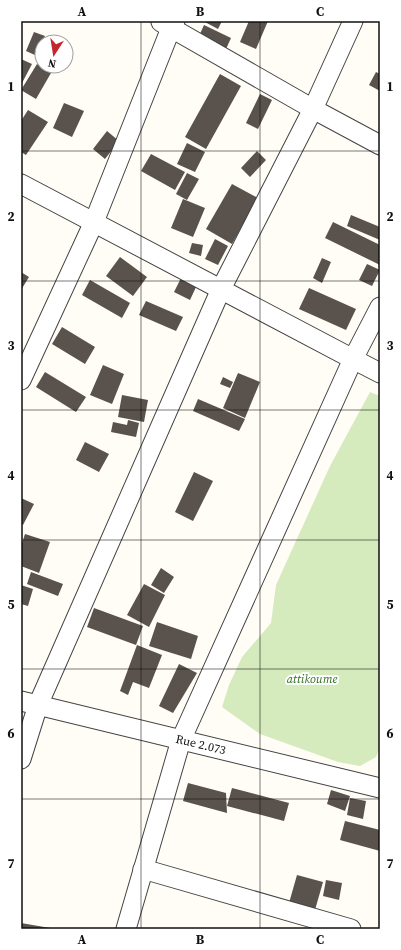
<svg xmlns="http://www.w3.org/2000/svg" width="401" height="950" font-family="'Source Serif 4',serif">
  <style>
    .green { fill: #d5ebbd }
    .building { fill: #5a524d }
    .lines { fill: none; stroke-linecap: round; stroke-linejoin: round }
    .minor-casing { stroke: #444; stroke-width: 21 }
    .minor { stroke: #fff; stroke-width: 19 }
    .grid { fill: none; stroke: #111; stroke-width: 1; stroke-opacity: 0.55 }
    .labels { text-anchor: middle; stroke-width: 4; stroke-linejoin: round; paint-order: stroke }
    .park-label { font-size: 12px; font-style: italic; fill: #2f6b1f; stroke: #fff }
    .street-label { font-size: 12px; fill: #111; stroke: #fff }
    .neatline { fill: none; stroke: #111; stroke-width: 1.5 }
    .grid-label { font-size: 13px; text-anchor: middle; font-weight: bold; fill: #111 }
  </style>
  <rect width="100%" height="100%" fill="#fffdf5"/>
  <path class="green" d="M370,392L380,396V748L376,757L360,766L338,762L260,734L222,707L229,685L242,657L271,623L276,585L330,466Z"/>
  <path class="building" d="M203,21H222L218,29Z
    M249,21H268L256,49L240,42Z
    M204,25L231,38L226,49L199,36Z
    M34,32L45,36L37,56L26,51Z
    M21,59L32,64L21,85Z
    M37,64L51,73L36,99L21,90Z
    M376,72L380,74V91L369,85Z
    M220,74L241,86L206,149L185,137Z
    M260,94L272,100L258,129L246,123Z
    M64,103L84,111L72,137L53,128Z
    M28,110L48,122L26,155L21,152V121Z
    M107,131L119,141L105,159L93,149Z
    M187,143L205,152L195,172L177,164Z
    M257,151L266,160L250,177L241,168Z
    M151,154L185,172L175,190L141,171Z
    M187,173L199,179L187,200L176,194Z
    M232,184L258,198L232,244L206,229Z
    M183,199L205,208L193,237L171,228Z
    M351,215L380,227V240L347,226Z
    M333,222L380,245V265L325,238Z
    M215,239L228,246L218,265L205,259Z
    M192,243L203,245L201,256L189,253Z
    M120,257L147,277L133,296L106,276Z
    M322,258L331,262L322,283L313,278Z
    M367,264L380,270L372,286L359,280Z
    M21,272L29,277L21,290Z
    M181,278L197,285L190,300L174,292Z
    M90,280L130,303L122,318L82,295Z
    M309,288L356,309L346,330L299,309Z
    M146,301L183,317L176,331L139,315Z
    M62,327L95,347L85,364L52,344Z
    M103,365L124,374L112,404L90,395Z
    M45,372L86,397L76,412L36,387Z
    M238,373L260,382L245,418L223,408Z
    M223,377L233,382L230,388L220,384Z
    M122,395L148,400L144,422L118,417Z
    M198,399L245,419L239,431L193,411Z
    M128,420L139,423L136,437L111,432L113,422L127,425Z
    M85,442L109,454L99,472L76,460Z
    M194,472L213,481L193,521L175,512Z
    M21,498L34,504L23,525L21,524Z
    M25,534L50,542L39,573L21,566V546Z
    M161,568L174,577L164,593L151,585Z
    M31,572L63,584L58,596L27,584Z
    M144,584L165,595L149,627L127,615Z
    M21,585L33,589L28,606L21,604Z
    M94,608L143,626L136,645L87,627Z
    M157,622L198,636L191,659L149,646Z
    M137,645L162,655L149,688L133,682L128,695L120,691Z
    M179,664L197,673L173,713L159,706Z
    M188,783L226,793L227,813L183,801Z
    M232,788L289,803L284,821L227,806Z
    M331,790L350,796L345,811L327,804Z
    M350,798L366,801L363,819L347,815Z
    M345,821L380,830V851L340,840Z
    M297,875L323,882L315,910L289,903Z
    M326,880L342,883L339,900L323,896Z
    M21,923L50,928V929H21Z"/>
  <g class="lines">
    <defs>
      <g id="minor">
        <path d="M161,22L313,109L380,145"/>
        <path d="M21,184L353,359L380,373"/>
        <path d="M21,380L94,222L171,28L175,21"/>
        <path id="s1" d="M21,701L380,788"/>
        <path d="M21,759L38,705L221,289L313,109L353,21"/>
        <path d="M143,869L351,929"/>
        <path d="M126,929L181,740L353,359L380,307"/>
      </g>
    </defs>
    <use href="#minor" class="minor-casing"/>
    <use href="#minor" class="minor"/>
  </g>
  <path class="grid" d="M141,21V929M260,21V929M21,151H380M21,281H380M21,410H380M21,540H380M21,669H380M21,799H380"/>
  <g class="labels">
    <g class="park-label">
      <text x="312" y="683">attikoume</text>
    </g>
    <g class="street-label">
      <text dy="4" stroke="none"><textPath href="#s1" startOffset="185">Rue 2.073</textPath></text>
    </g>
  </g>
  <rect width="401" height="950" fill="none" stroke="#ffffff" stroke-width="44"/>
  <g transform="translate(54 54) rotate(192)"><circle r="19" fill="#ffffff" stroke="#a0a0a0"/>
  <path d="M0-3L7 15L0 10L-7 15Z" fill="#c4262e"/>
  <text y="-6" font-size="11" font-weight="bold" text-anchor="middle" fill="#111111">N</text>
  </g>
  <rect x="22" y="22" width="357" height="906" class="neatline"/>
  <g class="grid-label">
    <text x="82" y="16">A</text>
    <text x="200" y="16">B</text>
    <text x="320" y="16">C</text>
    <text x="11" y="91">1</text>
    <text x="390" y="91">1</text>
    <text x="11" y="221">2</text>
    <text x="390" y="221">2</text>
    <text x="11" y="350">3</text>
    <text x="390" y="350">3</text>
    <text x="11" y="480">4</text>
    <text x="390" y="480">4</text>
    <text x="11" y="609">5</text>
    <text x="390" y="609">5</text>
    <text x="11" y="738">6</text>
    <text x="390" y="738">6</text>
    <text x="11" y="868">7</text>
    <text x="390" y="868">7</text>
    <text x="82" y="944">A</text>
    <text x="200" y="944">B</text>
    <text x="320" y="944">C</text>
  </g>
</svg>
